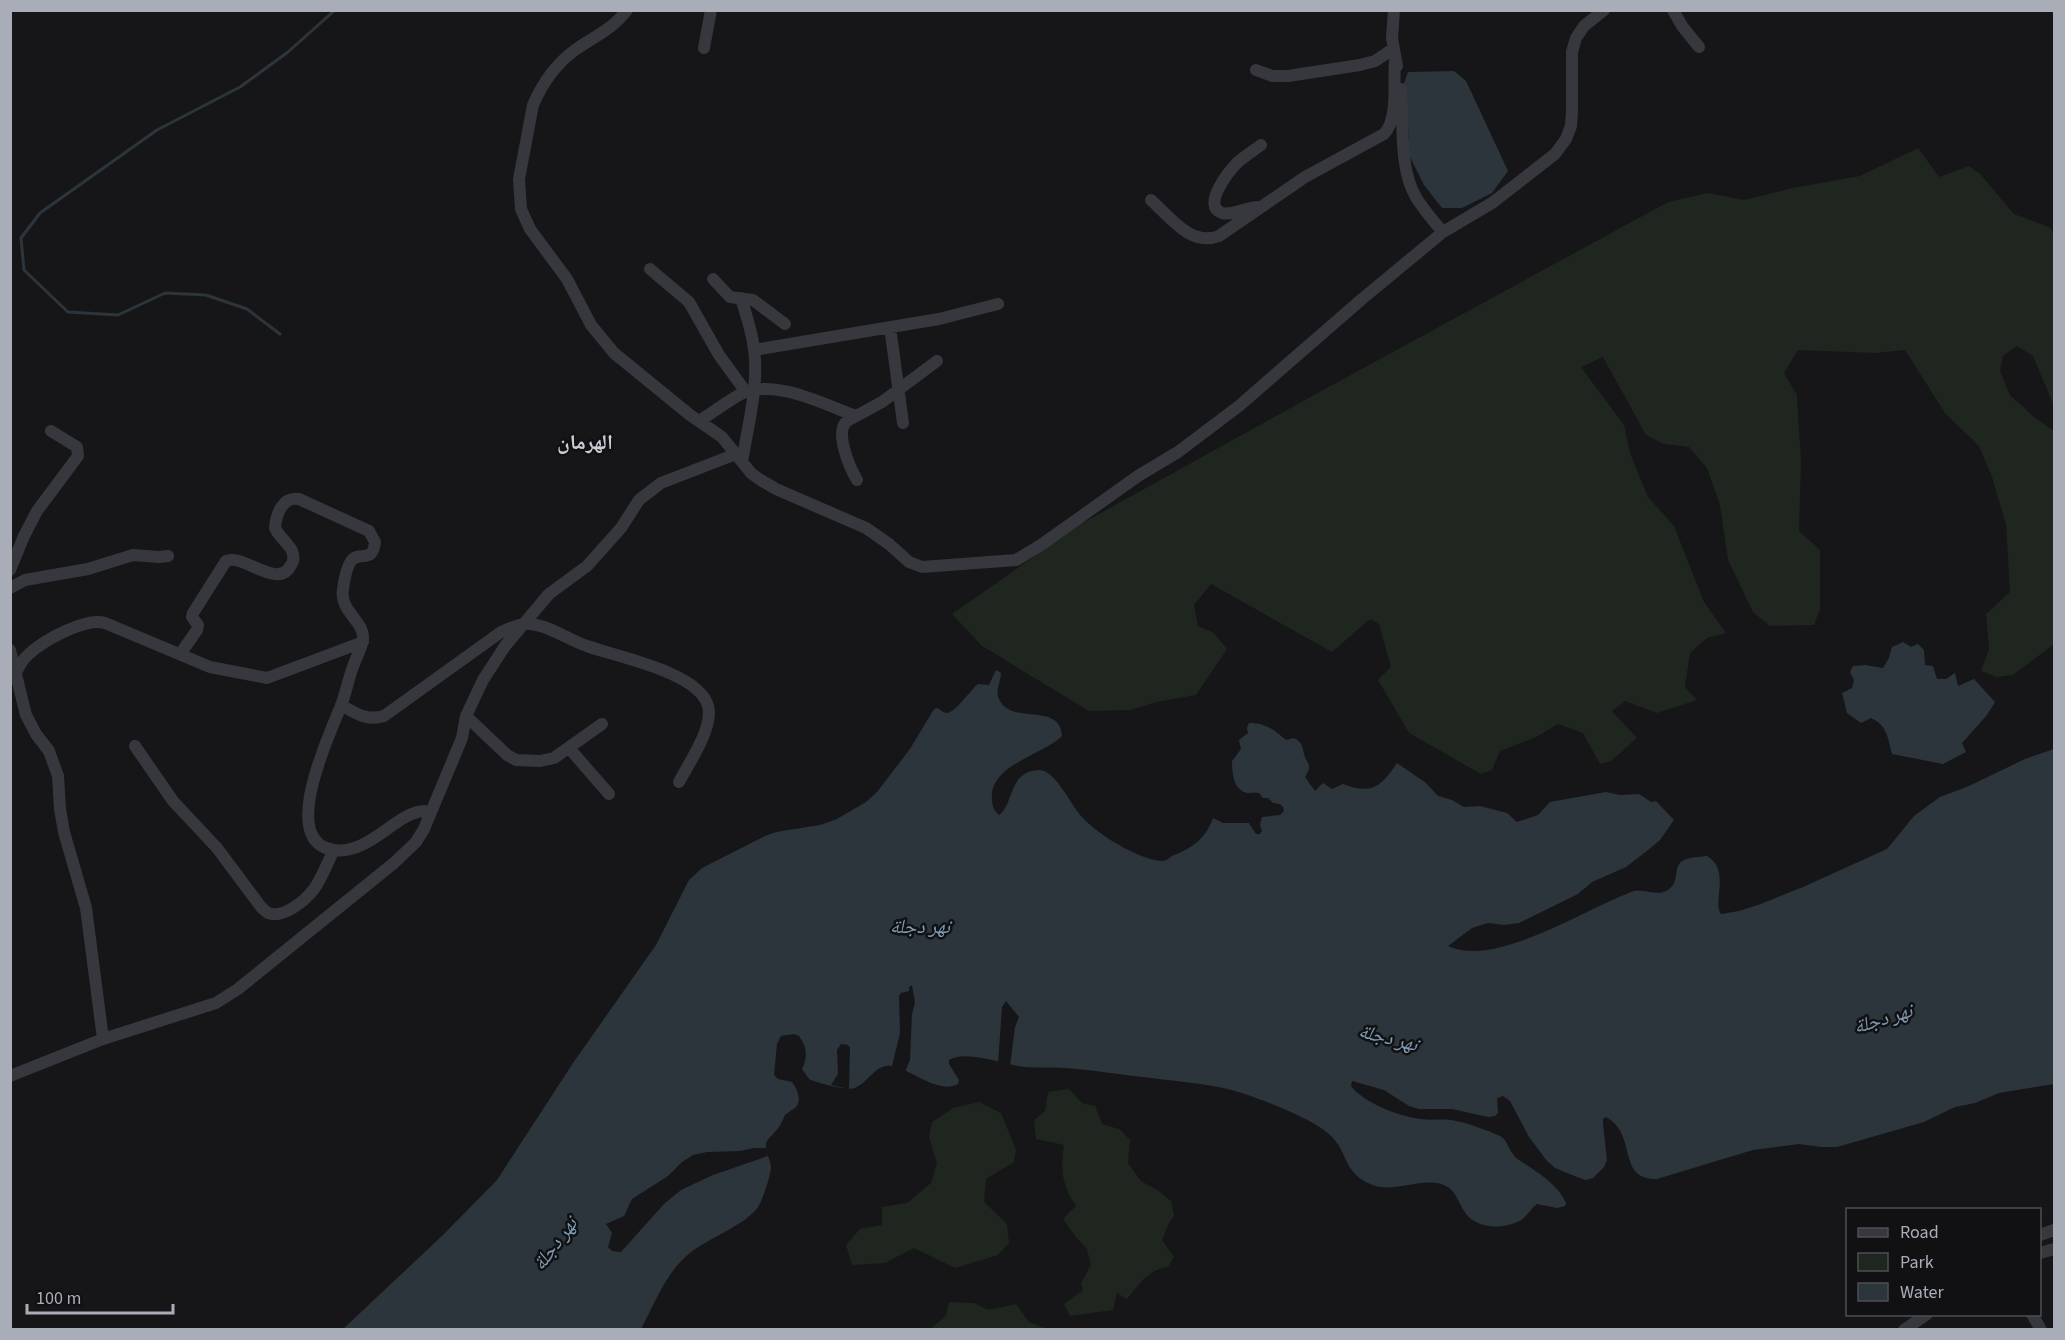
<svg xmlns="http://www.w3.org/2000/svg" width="2065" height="1340" font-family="'Source Sans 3','Noto Naskh Arabic',sans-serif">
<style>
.green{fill:#1e261f}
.water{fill:#2c353c}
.pier{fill:#161618}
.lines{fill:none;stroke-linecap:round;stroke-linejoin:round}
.stream{stroke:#2c353c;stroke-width:3}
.minor{stroke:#37383d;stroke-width:12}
.labels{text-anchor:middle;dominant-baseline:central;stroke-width:5;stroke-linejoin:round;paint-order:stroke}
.water-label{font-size:20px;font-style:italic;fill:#7f9bb3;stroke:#111113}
.quarter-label{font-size:21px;font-weight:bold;fill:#c9ccd4;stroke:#111113}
</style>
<rect width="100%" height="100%" fill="#161618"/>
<path class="green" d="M1918 148 1939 177 1969 166 1980 174 2014 214 2051 228 2054 236V406L2033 356 2017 346 2003 356 2000 371 2010 395 2034 417 2054 431V644L2013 675 1997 677 1981 671 1989 649 1986 614 2010 592 2006 524 1992 477 1979 446 1945 413 1905 350 1876 353 1798 350 1784 373 1797 395 1801 462 1799 531 1820 550V609L1814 625 1770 626 1753 612 1728 560 1720 505 1707 468 1689 447 1664 444 1646 435 1603 357 1581 367 1624 425 1630 453 1648 497 1674 526 1704 602 1726 633 1707 638 1690 653 1685 687 1697 700 1657 713 1625 701 1612 711 1637 738 1611 761 1600 764 1583 733 1558 724 1536 737 1500 751 1492 770 1481 774 1409 733 1378 680 1391 667 1379 624 1370 619 1332 652 1211 584 1194 605 1198 626 1214 633 1227 649 1196 695 1157 702 1131 710 1089 711 982 646 952 614 1081 524 1314 395 1668 202 1708 193 1744 200 1793 188 1860 176Z
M1069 1089 1082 1103 1095 1106 1102 1124 1119 1129 1130 1140 1128 1163 1141 1181 1159 1191 1171 1201 1174 1216 1169 1223 1162 1240 1174 1257 1168 1267C1148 1269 1139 1285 1127 1299L1117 1293 1113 1310 1070 1316 1064 1304 1083 1290 1081 1283 1091 1265 1087 1249 1075 1236 1063 1219 1076 1206C1062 1185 1060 1170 1064 1145L1036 1139 1034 1120 1045 1111 1048 1092Z
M979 1102 1001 1113 1016 1150 1014 1162 986 1179 984 1202 1007 1224 1009 1243 998 1255 955 1268 914 1248 885 1263 852 1265 846 1245 860 1229 882 1225V1207L907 1203 931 1183 937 1163 929 1137 932 1122 953 1108Z
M949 1302 974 1303 988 1310 1016 1304 1029 1322 1048 1329H930L946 1316Z"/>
<path class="water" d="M1454 71 1466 81 1508 171 1492 193 1462 208H1442L1424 185 1409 155V136L1403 86 1408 72Z
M1903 642 1911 647 1918 644 1924 650 1925 665 1933 666 1937 679H1946L1955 673 1958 686 1974 679 1995 702 1987 715 1962 743 1966 752 1943 764 1892 754C1888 738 1887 725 1871 718L1861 723 1847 713 1842 693 1852 688 1854 680 1850 672 1853 666 1865 665 1883 668 1889 658 1892 647Z
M996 670 1001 673C1001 680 996 689 998 696 1007 728 1060 700 1062 736 1043 755 989 765 992 799 992 806 994 811 999 815 1014 805 1008 771 1039 770 1056 770 1071 806 1082 817 1097 834 1139 860 1162 861 1167 861 1170 857 1174 855 1193 848 1206 838 1213 818L1223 823H1249L1256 834H1260L1262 831 1260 825 1262 817 1280 815 1284 811 1283 807 1280 804 1273 803 1268 798H1263L1259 793C1254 792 1248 794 1244 792 1233 787 1232 771 1232 761L1241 749 1239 740 1248 733 1247 728 1249 723C1265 723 1274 729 1286 740L1294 738C1302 742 1302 745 1304 754 1307 765 1313 764 1305 777L1315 791 1323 783 1332 789 1343 784C1372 795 1381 787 1397 763L1426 783 1438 796 1452 800 1464 807 1480 806 1507 813 1517 822 1538 815 1550 802 1606 792 1620 795 1639 794 1651 802 1656 801 1674 820 1660 840 1648 850 1626 867 1592 882 1578 894 1519 923 1504 925 1488 923 1472 928 1448 946C1495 969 1588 907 1634 891 1645 889 1656 896 1666 891 1682 883 1671 866 1684 860 1690 857 1700 857 1707 856 1731 870 1712 902 1721 914L1739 911 1758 905 1803 887 1887 849 1914 816 1940 797 1969 786 2025 759 2054 749V1084L1999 1093 1975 1103 1955 1107 1924 1122 1837 1147H1821L1799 1144 1753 1150 1657 1179C1616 1180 1638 1134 1606 1117L1603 1119V1124L1607 1160 1604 1167 1593 1178 1586 1180 1577 1177 1555 1168 1547 1161 1529 1137 1510 1101 1503 1096 1497 1098 1498 1113 1495 1116 1488 1117 1452 1109H1419L1409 1106 1384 1090 1352 1081 1351 1086C1364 1103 1398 1116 1420 1119 1432 1121 1444 1118 1456 1121 1471 1124 1486 1130 1500 1136 1509 1141 1508 1152 1519 1160 1535 1171 1558 1184 1566 1203L1565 1206 1557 1208 1537 1204C1530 1209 1526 1219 1517 1222 1500 1230 1474 1228 1464 1211 1459 1203 1455 1190 1446 1186 1424 1175 1394 1195 1370 1184 1343 1172 1348 1152 1331 1136 1314 1119 1268 1102 1245 1094 1215 1084 1182 1082 1151 1078 1123 1075 1094 1070 1065 1068 1052 1067 1038 1068 1024 1067 1007 1065 964 1049 949 1060V1064L959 1080 958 1084C938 1095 910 1068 891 1066 875 1064 868 1083 855 1088 846 1091 818 1083 809 1079L802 1069C808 1057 807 1047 799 1036L794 1034 781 1036 777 1044 774 1075 778 1079 792 1082C797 1088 802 1100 796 1107 793 1110 788 1112 785 1115 783 1119 781 1124 779 1127 776 1132 770 1136 767 1141 763 1150 771 1159 771 1168 770 1177 763 1199 758 1207 747 1224 707 1239 690 1253 666 1272 655 1303 641 1329L342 1330 443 1235 497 1180 573 1063 656 945 689 880 702 868 765 836 776 832 820 825 837 819 866 802 877 792 910 749 934 709 937 708C940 709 942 712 946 713 955 714 971 689 978 684L989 685Z"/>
<path class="pier" d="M912 985 915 1003 912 1014 910 1060 905 1072 892 1066 900 1033 899 996 901 993 909 991V987Z
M1006 1001 1019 1017 1015 1027 1010 1066 998 1063 1002 1007Z
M841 1044 848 1045 850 1048 849 1089 831 1085 838 1074 837 1050Z
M754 1148H766L768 1156 713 1175 681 1190 664 1204 621 1252 612 1251 608 1247 612 1233 606 1224 624 1216 632 1199 668 1176 682 1162 693 1155 707 1152 740 1151Z"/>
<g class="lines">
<path class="stream" d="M280 334 247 309 206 295 165 293 118 315 68 312 24 270 21 238 40 213 157 130 240 87 288 52 335 10"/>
<path class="minor" d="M627 10C613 29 593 37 575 50 556 64 542 84 533 105L519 179 521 209 530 229 567 279 591 325 614 353 690 415 722 437 751 473 759 479 776 489 866 528 889 544 909 562 922 567 1016 560 1041 545 1138 476 1178 452 1239 406 1362 299 1443 232 1492 203 1555 154 1566 139 1571 126 1572 112V52L1576 38 1584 26 1604 10
M1394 10 1392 38 1397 66
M1673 10 1682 26 1699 47
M704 48 711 10
M1256 70 1272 76H1288L1360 65 1375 61 1393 49
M1401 89C1404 124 1398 168 1417 199 1425 211 1434 222 1443 232
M1151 200C1170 217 1191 247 1219 236L1305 177 1384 134C1399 118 1393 82 1395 60
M1258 207C1247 207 1232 216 1222 213 1201 206 1229 171 1238 162 1245 156 1253 151 1261 145
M650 269 689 302 719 355 746 392
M713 279 730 297 753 300 785 324
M741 298C746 315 752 331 754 349 759 385 748 425 742 462
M890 327 903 423
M754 350 939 319 998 304
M699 421C712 413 725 403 739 395 773 377 823 404 856 416
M857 480C850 468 834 432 847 421L882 402 937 361
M10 570 24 536 37 511 78 456 77 447 51 431
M10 588 25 580 88 569 133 555 159 557 168 556
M10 650 26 715 36 734 49 751 58 776 60 809 64 832 86 908 103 1039
M181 653 197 630 198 625 192 617 193 613 226 561C244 553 278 591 291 565 294 561 294 556 292 551 288 543 279 537 275 528 276 514 283 496 299 499L369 531 375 542C373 563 361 552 353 559 347 564 344 582 343 589 339 611 365 622 363 639 362 647 357 656 354 664 348 679 346 694 340 708 329 736 278 843 334 850 370 855 397 811 425 811L429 817
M16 673C19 666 23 659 29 654 44 640 86 617 105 623L210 667 267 678 363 642
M341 705C356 714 367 721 384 716L501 632C510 628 518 624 527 624 548 624 568 640 587 646 617 657 699 672 708 706 714 727 689 763 679 782
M466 716 507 755 516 760 540 761 554 758 602 724
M135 746 173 801 217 848 261 907C263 909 265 911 268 913 283 919 305 901 314 889 322 878 327 863 334 850
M569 748 609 794
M10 1076 103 1039 216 1003 238 989 394 863 416 842 424 829 462 738 466 716 483 680 505 646 549 594 587 566 621 528 639 500 661 483 736 454
M2040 1235 2054 1230
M2040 1253 2054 1249
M2032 1314 2041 1330
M1904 1330 1927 1314"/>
</g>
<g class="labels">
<g class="water-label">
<text x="920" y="927">نهر دجلة</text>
<text transform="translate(1883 1019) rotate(-17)">نهر دجلة</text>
<text transform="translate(1388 1038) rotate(14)">نهر دجلة</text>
<text transform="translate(555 1244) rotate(-53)">نهر دجلة</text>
</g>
<g class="quarter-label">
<text x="585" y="442">الهرمان</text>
</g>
</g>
<rect width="2065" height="1340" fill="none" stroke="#a8adb8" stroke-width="24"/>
<rect x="1846" y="1208" width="195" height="108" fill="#111113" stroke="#4d4f55" stroke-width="1.5"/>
<rect x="1858" y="1228" width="30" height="9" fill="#37383d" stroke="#4d4f55" stroke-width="1.5"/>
<text x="1900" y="1238" font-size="18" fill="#a8adb8">Road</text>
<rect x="1858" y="1253" width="30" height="18" fill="#1e261f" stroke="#4d4f55" stroke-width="1.5"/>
<text x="1900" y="1268" font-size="18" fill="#a8adb8">Park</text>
<rect x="1858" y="1283" width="30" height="18" fill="#2c353c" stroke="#4d4f55" stroke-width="1.5"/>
<text x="1900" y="1298" font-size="18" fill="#a8adb8">Water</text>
<path d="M27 1304v9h146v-9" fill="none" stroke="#a8adb8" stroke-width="3"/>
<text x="36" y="1304" font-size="18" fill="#a8adb8" stroke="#111113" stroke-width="4.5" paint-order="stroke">100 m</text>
</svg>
